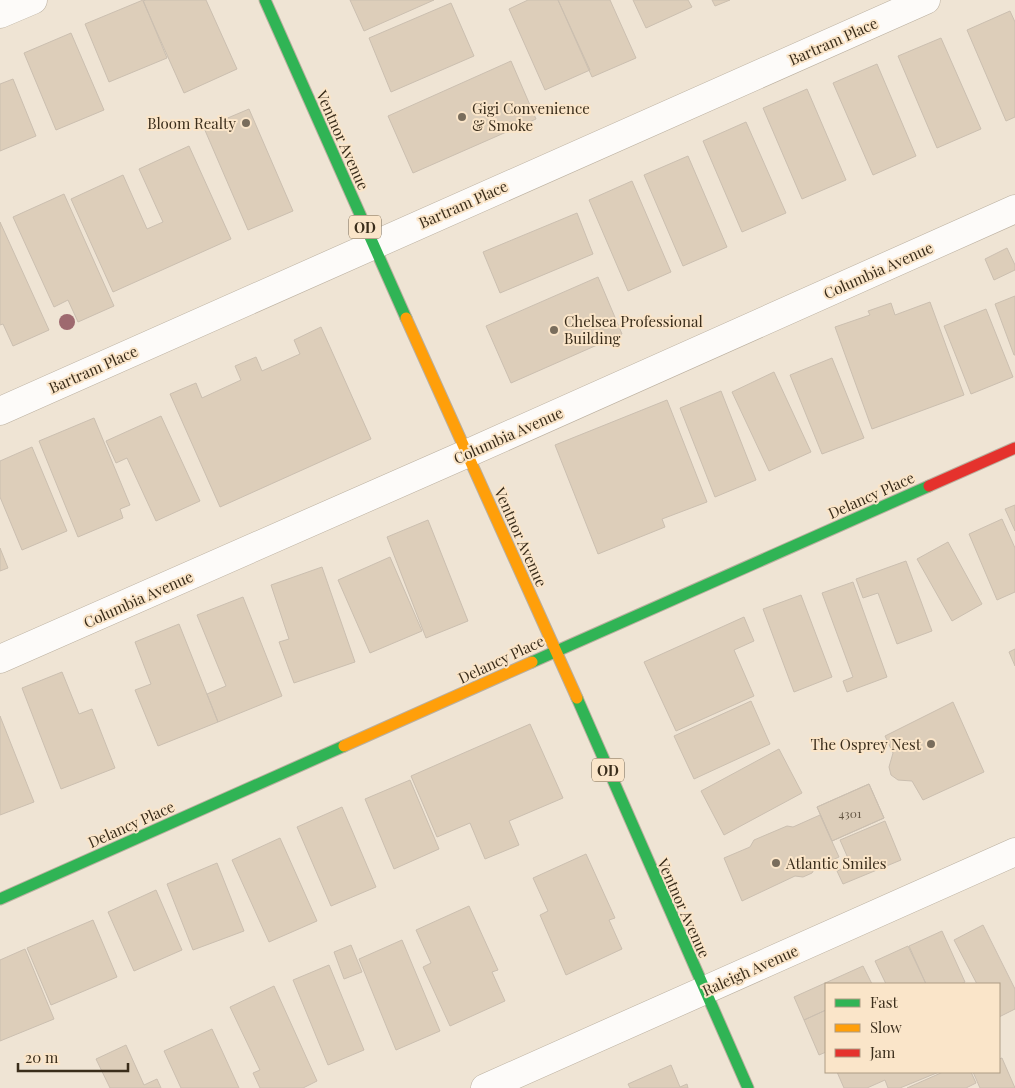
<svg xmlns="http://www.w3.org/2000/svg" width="1015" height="1088" font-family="'Playfair Display',serif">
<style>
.building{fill:#ddceba;stroke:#cbbfb0}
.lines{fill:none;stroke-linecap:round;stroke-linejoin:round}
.street-casing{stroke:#baaf9f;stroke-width:29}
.fast-casing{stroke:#baaf9f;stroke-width:13}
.slow-casing{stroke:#baaf9f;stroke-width:13}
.jam-casing{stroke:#baaf9f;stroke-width:13}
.street{stroke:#fdfbf9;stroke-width:28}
.fast{stroke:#30b455;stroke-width:11}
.slow{stroke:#ff9f0a;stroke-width:11}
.jam{stroke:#e5322d;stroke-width:11}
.tree{fill:#9e696f}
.poi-dot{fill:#796d5c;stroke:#fae5c9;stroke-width:2}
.labels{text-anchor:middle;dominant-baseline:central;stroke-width:4;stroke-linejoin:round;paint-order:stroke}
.number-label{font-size:12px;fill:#645644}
.shield{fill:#fae5c9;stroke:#74644f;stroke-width:1}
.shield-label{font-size:14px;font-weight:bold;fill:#3a2d1b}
.street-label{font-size:15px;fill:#3a2d1b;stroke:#fae5c9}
.poi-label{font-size:15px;fill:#3a2d1b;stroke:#fae5c9;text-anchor:start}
</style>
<rect width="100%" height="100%" fill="#efe4d4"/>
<path class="building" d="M143 0 167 58 109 82 85 24Z
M146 0H206L237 69 184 93 143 1Z
M350 0H434L364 31Z
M528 0H558L590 70 545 90 509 9Z
M558 0H610L636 58 592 77Z
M633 0H688L692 7 646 28Z
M712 0H730L715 6Z
M451 3 474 56 391 92 369 38Z
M1010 11 1015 22V117L1006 121 967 30Z
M71 33 104 110 56 130 24 53Z
M941 38 981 129 937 148 898 56Z
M511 61 536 119 413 173 388 116Z
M877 64 916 156 873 175 833 83Z
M13 79 36 136 0 151V84Z
M807 89 846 180 802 199 763 108Z
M249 109 293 211 248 230 204 128Z
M746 122 786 213 742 232 703 141Z
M189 146 231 239 113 292 71 199 123 175 147 229 163 222 139 169Z
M688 156 727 247 683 266 644 175Z
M632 181 671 272 628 291 589 200Z
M64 194 114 306 78 322 68 300 54 307 13 217Z
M577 213 593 254 500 293 483 252Z
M0 222 49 330 13 346 3 324 0 325Z
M1007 248 1015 265V270L994 280 985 259Z
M598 277 622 334 511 383 486 326Z
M1015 296V355H1014L995 304Z
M930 302 964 395 872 429 835 327 870 315 868 311 891 303 895 315Z
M986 309 1013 377 971 394 944 326Z
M321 327 371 439 220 507 170 394 196 383 202 398 241 380 235 366 256 357 262 371 300 354 294 340Z
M832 358 864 438 822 454 790 375Z
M774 372 811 452 769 471 732 392Z
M721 391 756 480 715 497 680 408Z
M667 400 707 502 662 519 665 527 598 554 555 445Z
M161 416 200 501 156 521 127 458 116 463 106 441Z
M94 418 130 505 120 509 123 518 78 537 39 441Z
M32 447 67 531 22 550 0 497V461Z
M1015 505V531L1005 509Z
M1002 519 1015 548V592L997 600 969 534Z
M428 520 468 621 426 638 387 537Z
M948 542 982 604 952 621 917 559Z
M0 548 8 568 0 571Z
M390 557 422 631 370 653 338 580Z
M906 561 932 631 897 644 878 593 863 598 856 579Z
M322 567 355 662 294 683 279 642 289 639 271 585Z
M853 582 887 677 847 692 843 681 853 677 822 593Z
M801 595 832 677 794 692 763 609Z
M243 597 282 696 218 722 207 694 226 686 197 615Z
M744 617 754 641 734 650 754 696 676 731 644 662Z
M179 624 218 722 158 746 135 690 151 684 135 642Z
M1015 649V666L1009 652Z
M62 672 79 714 92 709 115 768 61 789 22 688Z
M751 701 770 744 694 779 674 736Z
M953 702 984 772 923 800 912 781 898 780 891 775 889 767 893 753 885 736Z
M0 716 34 802 0 815Z
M530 724 563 798 509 821 519 845 485 859 470 823 437 837 411 776Z
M779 749 802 793 724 835 701 791Z
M410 780 439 849 394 869 365 799Z
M869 784 884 818 832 841 817 807Z
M869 784 884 818 832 841 817 807Z
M342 807 376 887 331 906 297 827Z
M820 815 839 857 815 868 812 873 803 877 795 876 742 901 724 858 750 847 754 840 787 826 793 827Z
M885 821 901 860 843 884 837 871 851 865 840 840Z
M280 838 317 921 269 942 232 860Z
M586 854 615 918 609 920 622 949 566 975 540 915 548 911 533 878Z
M217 863 244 931 193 950 167 884Z
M156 890 182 950 134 971 108 912Z
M469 906 498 970 492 972 505 1001 450 1026 423 967 431 963 416 930Z
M93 920 117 977 51 1005 27 948Z
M983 925 1015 989V1009L999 1017V984H977L954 940Z
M942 931 965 982 961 984H926L909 946Z
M402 940 440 1031 396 1050 359 959Z
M351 945 362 972 344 979 334 952Z
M908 946 926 984H886L875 961Z
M25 949 54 1019 0 1041V960Z
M329 965 364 1050 328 1065 293 980Z
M863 966 872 984H826V1010L804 1020 794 997Z
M274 986 317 1081 303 1088H260L253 1073 260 1070 230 1007Z
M826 1010V1052L819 1055 804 1020Z
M212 1029 239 1088H181L164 1051Z
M126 1045 144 1085 157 1079 161 1088H110L96 1059Z
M1002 1058 1015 1088H980L973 1072H999V1059Z
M671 1065 680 1087 687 1084 688 1088H630L628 1084Z
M837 1072H939L900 1088H888L885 1080 867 1088H844Z
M943 1072H971L976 1083 966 1088H907Z"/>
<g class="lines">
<defs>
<path id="street" d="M0 14 33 0
M0 411 926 0
M0 659 466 454 1015 209
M485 1088 1015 852"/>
<path id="fast" d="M265 0 406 318
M532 662 929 486
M577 698 748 1088
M0 899 344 746"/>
<path id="slow" d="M406 318 577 698
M344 746 532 662"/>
<path id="jam" d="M929 486 1015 448"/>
</defs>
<use href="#street" class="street-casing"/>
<use href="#fast" class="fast-casing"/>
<use href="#slow" class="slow-casing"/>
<use href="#jam" class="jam-casing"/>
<use href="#street" class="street"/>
<use href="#fast" class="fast"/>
<use href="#slow" class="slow"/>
<use href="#jam" class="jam"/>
</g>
<circle class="tree" cx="67" cy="322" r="8"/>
<g class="poi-dot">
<circle cx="462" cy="117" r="5"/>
<circle cx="246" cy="123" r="5"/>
<circle cx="554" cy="330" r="5"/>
<circle cx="931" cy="744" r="5"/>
<circle cx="776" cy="863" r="5"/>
</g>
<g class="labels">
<g class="number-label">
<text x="850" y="813">4301</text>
</g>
<g class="shield">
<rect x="349" y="215.5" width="32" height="23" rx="4"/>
<rect x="592" y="758.5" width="32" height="23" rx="4"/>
</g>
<g class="shield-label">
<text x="365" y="227">OD</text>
<text x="608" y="770">OD</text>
</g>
<g class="street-label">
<text transform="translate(833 41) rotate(-24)">Bartram Place</text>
<text transform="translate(343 140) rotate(66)">Ventnor Avenue</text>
<text transform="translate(463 204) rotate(-24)">Bartram Place</text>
<text transform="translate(878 270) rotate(-24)">Columbia Avenue</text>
<text transform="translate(93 369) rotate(-24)">Bartram Place</text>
<text transform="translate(508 435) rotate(-24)">Columbia Avenue</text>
<text transform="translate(871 495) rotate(-24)">Delancy Place</text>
<text transform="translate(521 537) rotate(66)">Ventnor Avenue</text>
<text transform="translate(138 599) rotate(-24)">Columbia Avenue</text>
<text transform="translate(501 659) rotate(-25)">Delancy Place</text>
<text transform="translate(131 824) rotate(-24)">Delancy Place</text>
<text transform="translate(684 908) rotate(66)">Ventnor Avenue</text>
<text transform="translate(750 970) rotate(-24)">Raleigh Avenue</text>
</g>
<g class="poi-label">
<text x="472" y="108">Gigi Convenience<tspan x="472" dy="17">&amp; Smoke</tspan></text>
<text x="236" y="123" text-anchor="end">Bloom Realty</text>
<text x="564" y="321">Chelsea Professional<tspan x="564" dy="17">Building</tspan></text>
<text x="921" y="744" text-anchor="end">The Osprey Nest</text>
<text x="786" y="863">Atlantic Smiles</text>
</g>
</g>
<rect x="825" y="983" width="175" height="90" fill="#fae5c9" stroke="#ad9b83"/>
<rect x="835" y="999" width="25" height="8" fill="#30b455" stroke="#ad9b83"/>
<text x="870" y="1008" font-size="15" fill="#3a2d1b">Fast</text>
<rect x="835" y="1024" width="25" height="8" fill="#ff9f0a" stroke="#ad9b83"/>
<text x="870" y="1033" font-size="15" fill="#3a2d1b">Slow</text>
<rect x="835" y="1049" width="25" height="8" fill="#e5322d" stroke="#ad9b83"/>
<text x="870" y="1058" font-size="15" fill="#3a2d1b">Jam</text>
<path d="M18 1063v8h110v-8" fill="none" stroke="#3a2d1b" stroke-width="2.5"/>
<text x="25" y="1063" font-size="15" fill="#3a2d1b" stroke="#fae5c9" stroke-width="4" paint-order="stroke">20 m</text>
</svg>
